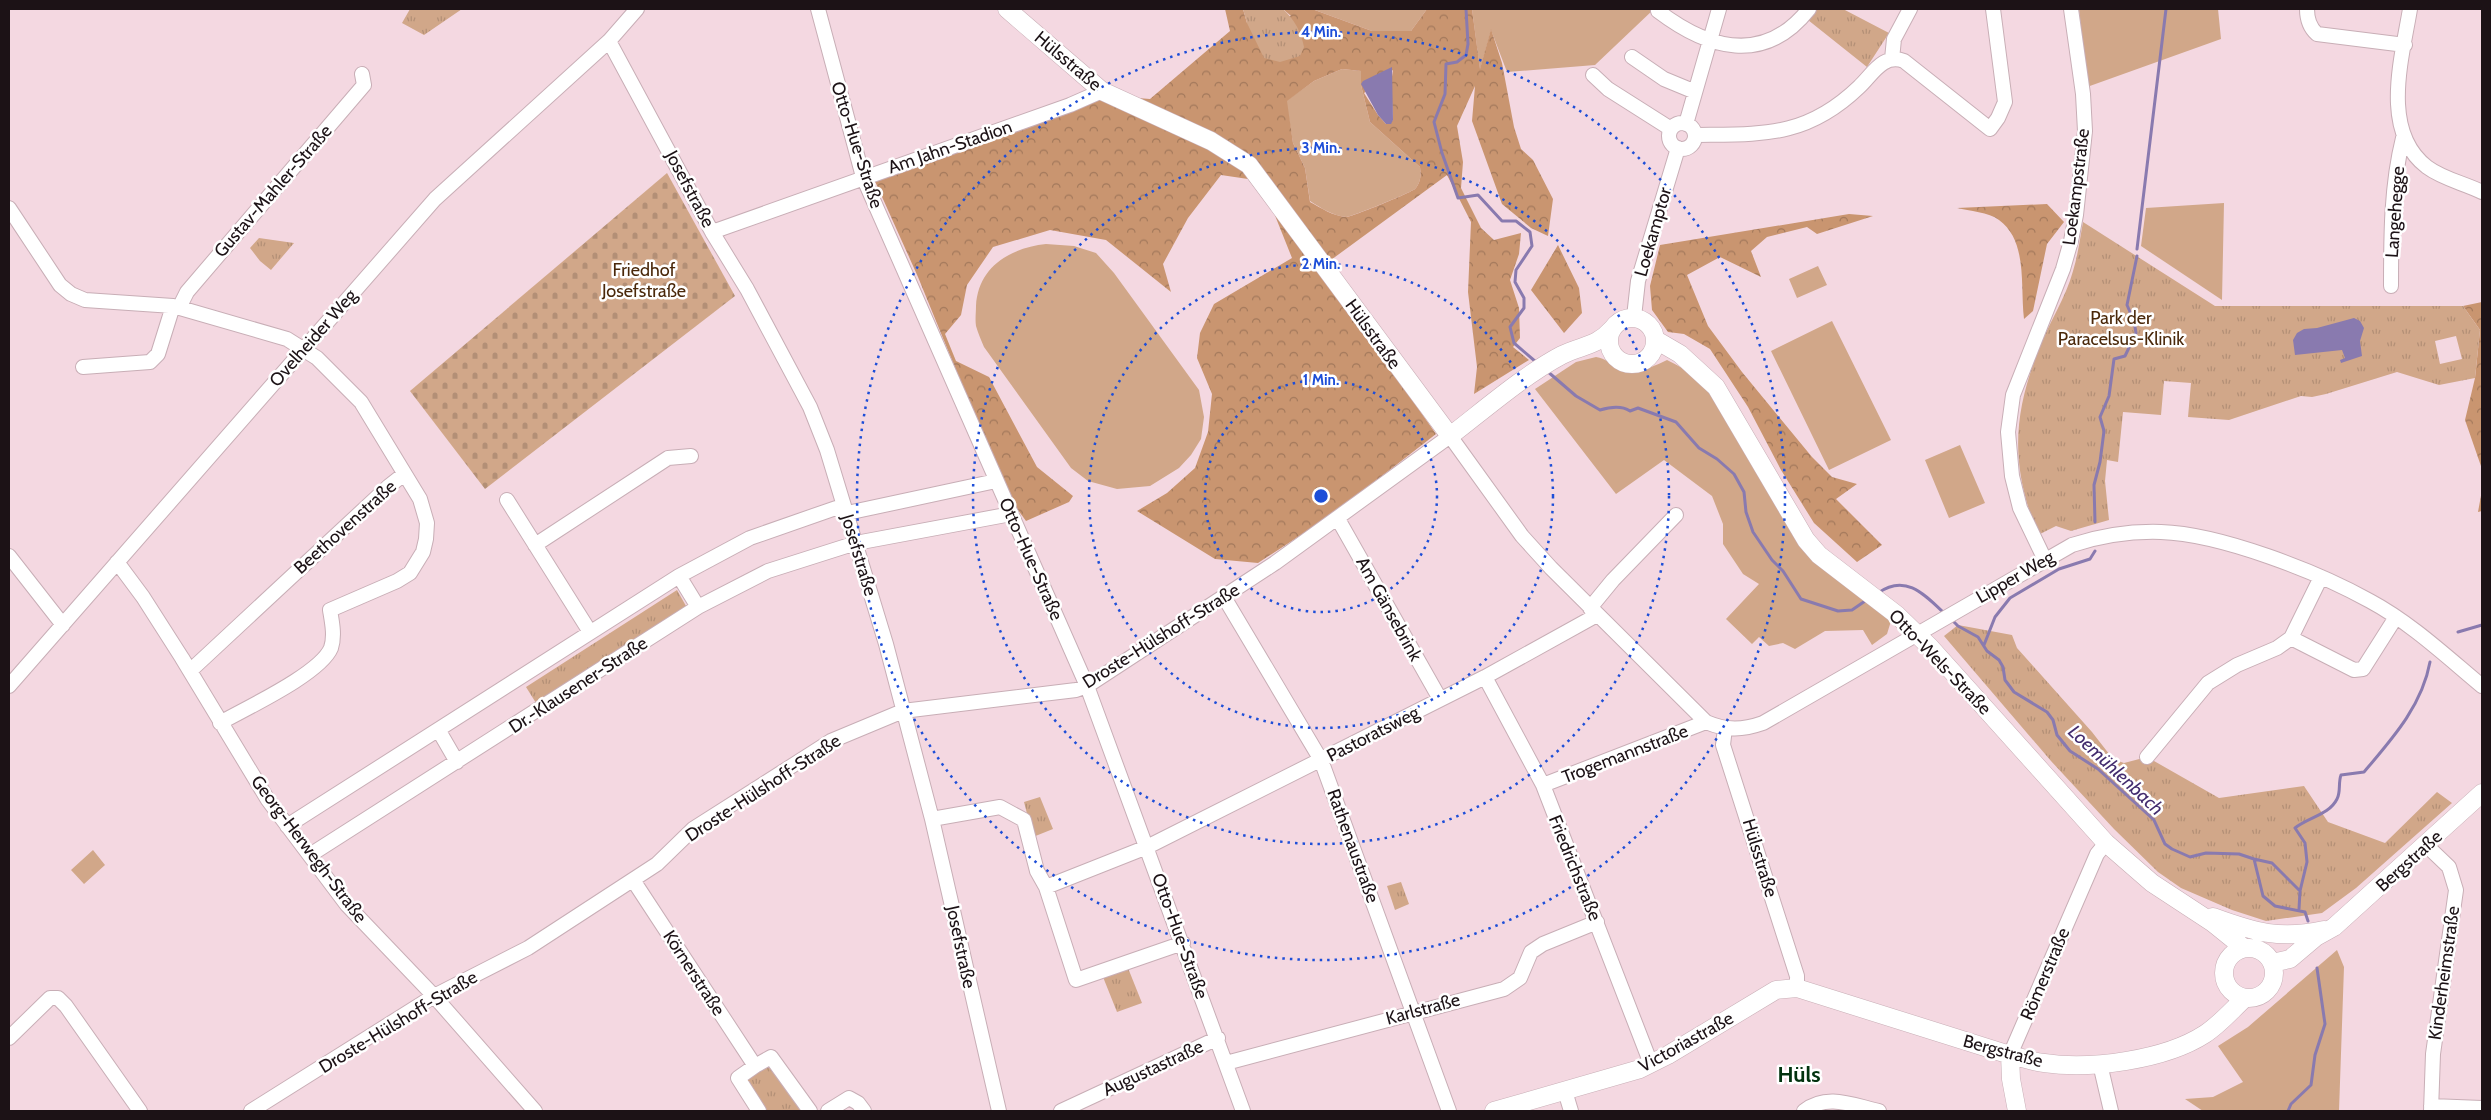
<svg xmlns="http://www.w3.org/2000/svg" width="2491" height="1120" font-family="Cabin,sans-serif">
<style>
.green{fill:#d1a789}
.forest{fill:url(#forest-crowns);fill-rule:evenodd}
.cemetery{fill:url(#cemetery-stones)}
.park{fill:url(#park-tufts);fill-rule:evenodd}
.water{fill:#897aaf}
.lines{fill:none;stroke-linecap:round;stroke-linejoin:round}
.stream{stroke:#897aaf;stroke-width:3}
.minor-casing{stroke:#c8aeb6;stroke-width:16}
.major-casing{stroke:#c8aeb6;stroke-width:19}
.minor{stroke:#fff;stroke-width:14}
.major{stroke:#fff;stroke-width:18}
.ring{fill:none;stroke:#1d4ed8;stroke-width:2.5;stroke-dasharray:2.5 5}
.labels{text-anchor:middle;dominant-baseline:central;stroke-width:5;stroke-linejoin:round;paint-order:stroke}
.street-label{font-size:18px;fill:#1c1216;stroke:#fff}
.park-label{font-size:18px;fill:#4a280a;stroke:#fff}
.water-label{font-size:19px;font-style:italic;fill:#432c6e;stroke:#fff}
.district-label{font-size:22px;font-weight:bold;fill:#02330f;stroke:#fff}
.centre{fill:#1d4ed8;stroke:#fff;stroke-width:2.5}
.ring-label{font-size:15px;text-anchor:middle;font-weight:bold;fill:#1d4ed8;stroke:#fff;stroke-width:5;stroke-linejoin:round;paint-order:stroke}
</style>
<defs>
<pattern id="forest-crowns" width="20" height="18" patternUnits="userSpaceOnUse" patternTransform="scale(1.25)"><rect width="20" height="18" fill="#c99570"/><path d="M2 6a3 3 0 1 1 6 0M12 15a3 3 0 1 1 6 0" fill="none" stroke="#a2785b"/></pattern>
<pattern id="cemetery-stones" width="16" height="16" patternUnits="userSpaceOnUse" patternTransform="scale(1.25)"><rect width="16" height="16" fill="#d1a789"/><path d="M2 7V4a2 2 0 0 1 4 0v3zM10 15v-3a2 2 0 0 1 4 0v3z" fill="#b38f76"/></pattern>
<pattern id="park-tufts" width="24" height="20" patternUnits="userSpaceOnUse" patternTransform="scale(1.25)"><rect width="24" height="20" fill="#d1a789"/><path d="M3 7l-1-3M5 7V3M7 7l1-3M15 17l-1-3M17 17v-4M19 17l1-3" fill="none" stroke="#b38f76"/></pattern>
</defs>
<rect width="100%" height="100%" fill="#f4d8e1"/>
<path class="green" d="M1312 9H1427L1411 31H1372Z
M1472 9H1654L1595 65 1507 72 1491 30 1480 70Z
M2079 9H2218L2221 39 2087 87Z
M1342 69 1361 71V85L1370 122 1420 167C1421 175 1421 182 1415 189 1410 193 1351 217 1346 217 1333 216 1321 208 1310 201L1305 168 1293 143 1286 101 1314 81Z
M2224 203 2222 300 2141 246 2146 208Z
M1046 244 1074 246 1096 253 1114 273 1199 390 1204 417 1201 439 1191 455 1179 468 1150 486 1117 489 1088 481 1071 468 984 347C981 340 978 333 976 326 975 320 976 312 976 306 978 267 1010 248 1046 244Z
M1818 266 1827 285 1797 298 1789 279Z
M1832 321 1891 440 1829 470 1771 351Z
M1596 357C1606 359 1610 363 1617 368 1633 377 1652 367 1667 360 1689 370 1702 383 1718 401L1838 580 1891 621 1887 634 1872 645 1863 630 1825 631 1795 649 1783 643 1769 646 1759 637 1752 644 1726 619 1759 584 1743 574 1723 544V524L1712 496 1664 460 1616 494 1535 389 1576 362Z
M1960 445 1985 503 1949 518 1925 460Z
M93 850 105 865 84 884 71 870Z
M2337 950 2344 967 2339 1111H2203L2185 1099 2213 1097 2243 1082 2218 1046 2248 1027Z"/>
<path class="forest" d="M1225 9H1243L1247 23 1291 16 1283 9H1312L1372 31H1411L1427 9H1472L1480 69 1491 29 1502 63 1514 127 1521 149 1533 160 1553 199 1548 236 1531 228 1502 204 1472 121 1475 86 1457 126 1463 162 1461 188 1481 228 1494 240 1521 233 1519 254 1510 280 1519 308 1520 338 1513 347 1529 360 1474 394 1477 367 1468 292 1471 222 1447 175 1320 268 1436 434 1333 514 1258 563 1215 559 1137 511 1167 493 1195 468 1208 432 1212 394 1197 358 1200 333 1214 304 1292 258 1274 213 1248 179 1221 175 1188 218 1163 264 1171 292 1106 240 1050 230 993 247 967 285 961 315 945 334 956 361 989 377 1037 467 1073 496 1069 502 1026 521 1007 495 918 277 874 179 983 144 1100 95 1150 99 1230 31ZM1342 69 1361 71V85L1370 122 1420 167C1421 175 1421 182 1415 189 1410 193 1352 217 1346 217 1333 216 1321 208 1310 202L1305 168 1293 143 1287 101 1314 81ZM1393 70 1391 83 1393 120 1386 124 1378 115 1364 93Z
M2047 204 2064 222 2047 244 2033 311 2024 319C2020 286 2028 241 1999 220 1989 212 1969 211 1957 208Z
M1849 214 1873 216 1817 234 1807 227 1767 237 1751 251 1761 277 1720 257 1687 275 1708 326 1742 372 1812 457 1832 477 1857 484 1836 499 1882 545 1857 562 1814 523 1781 470 1748 407 1710 349 1684 334 1668 332 1652 310 1650 286 1660 245Z
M1558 245 1579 288 1582 313 1564 333 1531 290Z
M2482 302V511L2478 512 2482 490V469L2465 420 2475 378 2480 330 2463 306Z"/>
<path class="cemetery" d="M667 173 735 296 485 489 410 391Z"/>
<path class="park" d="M410 9H462L424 35 402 23Z
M1243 9H1283C1295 20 1301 32 1304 47L1300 56 1280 62 1264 58 1247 23Z
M1815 9H1843L1889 33 1867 67 1808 20Z
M2083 222 2215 306H2463L2480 330 2475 378 2439 385 2397 372 2326 394 2312 397 2301 396 2229 420 2188 417 2191 383 2164 381 2161 415 2123 412 2118 462 2107 460 2105 481 2109 520 2071 531 2056 526 2038 535C2011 467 2012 419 2038 351 2048 324 2066 298 2073 271 2078 255 2080 238 2083 222ZM2456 336 2462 359 2440 364 2435 341Z
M259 238 294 243 271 270 260 261 250 248Z
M677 590 686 606 536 703 526 687Z
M1958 625 2012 635 2017 648 2092 732 2113 759 2124 763 2147 757 2219 798 2304 786 2328 822 2385 843 2437 792 2452 803 2356 888 2322 913 2266 921 2232 910 2181 888 2158 872 2114 829 2051 761 1944 636Z
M1040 797 1053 829 1033 837 1024 802Z
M1401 882 1409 904 1395 910 1387 886Z
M1128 968 1142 1003 1117 1012 1103 977Z
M772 1063 806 1111H765L743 1080Z"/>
<path class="water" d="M1392 67 1393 120 1391 124H1386L1378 115 1361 84 1363 81Z
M2354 318 2360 321 2364 328 2360 341 2362 356 2341 363 2340 360 2345 358 2342 350 2295 355 2293 340 2297 333 2304 329 2317 328Z"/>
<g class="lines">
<path class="stream" d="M1466 9 1468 44 1466 55 1457 62 1446 64 1445 94 1434 122 1442 153 1458 198 1478 195 1502 221H1516L1530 232 1532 246 1516 270 1515 282 1524 298V308L1510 327 1514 343 1536 362
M2137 249 2166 9
M1547 371 1576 396 1600 410C1610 407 1621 405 1630 411L1638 408 1676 422 1699 448 1717 459 1734 474 1744 492 1746 512 1753 532 1772 560 1783 571 1801 599 1838 611 1852 610 1868 599
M2095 522 2094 485 2100 462 2104 431 2100 417 2109 396 2114 359 2125 356 2136 333 2134 321 2127 305 2137 256
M1878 593C1906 573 1925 595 1946 615
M1951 619 1958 626 1978 637 1987 651 1999 660 2003 667 2005 680 2014 692 2047 712 2053 720 2057 735 2070 751 2098 769 2154 820 2165 844 2172 849 2190 857 2206 853 2239 854 2254 859 2263 896 2275 906 2305 912 2308 921
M2458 632 2482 625
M1984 645 1995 617 2010 598 2059 569 2090 559 2095 551
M2254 859 2272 863 2300 891 2299 909
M2300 891 2307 862 2305 843 2295 828C2309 817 2329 815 2337 799 2341 792 2338 783 2341 775L2364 772C2392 739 2422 706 2430 662
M2288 1111 2291 1104 2311 1085 2315 1055 2325 1024 2317 968"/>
<defs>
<path id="minor" d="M818 9 863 177 1087 686 1243 1111
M2307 9C2307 19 2309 27 2317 34L2405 45
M2410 9C2402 58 2380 131 2427 167 2443 179 2464 183 2482 192
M1658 11C1708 49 1764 66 1809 9
M609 41 712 232 747 289 810 407 827 450 886 644 932 819 999 1111
M1632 57 1664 79 1693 91
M1892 59 1894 39 1910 9
M1593 75 1608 89 1671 129
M1669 136a13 13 0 1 1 26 0a13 13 0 1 1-26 0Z
M1686 124 1719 9
M1695 135C1762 134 1806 138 1859 87 1872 75 1883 53 1904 61L1990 129 1998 118 2005 102 1993 9
M9 208 60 285 71 294 85 300 173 306 287 339 317 358 361 402 420 499 427 523 426 539 423 552 410 573 397 581 330 610C332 622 335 636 331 648 320 674 246 708 220 723
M712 232 1070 105 1102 91
M2391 286C2391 236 2391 186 2403 138
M179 308 187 292 364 85 362 74
M1634 317 1638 281 1678 148
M83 367 150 362 158 354 173 306
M507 500 590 632
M1338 519 1440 699
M535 545 668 458 691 456
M9 556 63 625
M2045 560 2020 508 2012 476 2008 432 2013 395 2063 269 2071 241 2076 215 2085 131 2083 94 2071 9
M117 562 143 597 182 658 268 800 347 905 434 996 535 1111
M679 576 698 607
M1224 597 1321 760 1449 1111
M1590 608 1613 580 1676 515
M2291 638 2354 670 2363 669 2396 617
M190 671 389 486 403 475
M1485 677 1543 785 1651 1064
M9 686 435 199 609 41 637 9
M1725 728 1723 745 1797 976V988
M439 731 457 762
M2147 757 2208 683 2237 665 2277 648 2291 638 2321 577
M1543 785 1706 722
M932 819 1000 807 1024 820 1037 871 1046 887
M287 826 679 576 750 538 836 508 847 513 996 481
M2426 845 2449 867 2456 890 2433 1054 2431 1111
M310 855 698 607 768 571 856 543 1011 514
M633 880 755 1066 738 1078 759 1111
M1183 943 1076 980 1046 887 1147 847 1485 677 1597 615
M9 1038 50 998H58L66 1006 140 1111
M2010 1055 2097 854 2106 843
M1226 1063 1504 989 1520 978 1531 952 1543 944 1597 922
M2100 1064 2111 1111
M755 1066 771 1057 810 1111
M1565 1091 1571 1111
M2431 1106 2482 1108
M251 1111 434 996 528 948 657 864 693 829 831 741 903 711 1076 690 1087 686 1275 563 1450 436 1522 536 1551 568 1706 722C1727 731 1743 730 1763 723L2072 545C2100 536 2131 531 2161 532 2221 534 2318 572 2370 601 2411 623 2447 657 2482 686
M828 1111 849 1098 858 1103 864 1111
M1061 1111 1218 1038
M1804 1111C1827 1093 1852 1105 1879 1111"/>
<path id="major" d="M1007 9 1102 91 1211 141 1249 165 1450 436C1484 410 1524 375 1562 355 1582 345 1596 347 1612 329
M1609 341a23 23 0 1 1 46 0a23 23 0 1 1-46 0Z
M1656 340 1680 354 1716 387 1806 540 1819 555 1897 615 1930 647 2106 843 2152 883 2213 923 2244 948
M2213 917C2254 932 2280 940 2324 930
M2224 973a25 25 0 1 1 50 0a25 25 0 1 1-50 0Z
M2272 963 2290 959 2316 937 2334 927 2482 793
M2010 1055 2011 1079 2017 1111
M1494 1111 1640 1069 1668 1055 1776 990 1797 988 2010 1055C2021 1057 2033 1062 2044 1063 2090 1070 2165 1060 2205 1034 2219 1025 2232 1010 2245 998"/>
</defs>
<use href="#minor" class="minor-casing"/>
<use href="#major" class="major-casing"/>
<use href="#minor" class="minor"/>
<use href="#major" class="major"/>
</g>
<g class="ring">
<circle cx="1321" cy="496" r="116"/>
<circle cx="1321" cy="496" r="232"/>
<circle cx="1321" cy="496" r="348"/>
<circle cx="1321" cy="496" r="464"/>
</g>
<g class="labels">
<g class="street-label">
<text transform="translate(1068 61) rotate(40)">Hülsstraße</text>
<text transform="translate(857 145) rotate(72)">Otto-Hue-Straße</text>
<text transform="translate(950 147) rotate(-19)">Am Jahn-Stadion</text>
<text transform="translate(2076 187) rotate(-83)">Loekampstraße</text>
<text transform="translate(690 189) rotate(62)">Josefstraße</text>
<text transform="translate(273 191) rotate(-49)">Gustav-Mahler-Straße</text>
<text transform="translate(2395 212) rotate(-86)">Langehegge</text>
<text transform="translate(1653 232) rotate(-74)">Loekamptor</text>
<text transform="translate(1373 334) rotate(54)">Hülsstraße</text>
<text transform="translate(313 338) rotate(-49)">Ovelheider Weg</text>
<text transform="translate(345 527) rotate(-42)">Beethovenstraße</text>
<text transform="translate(859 555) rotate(73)">Josefstraße</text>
<text transform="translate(1031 559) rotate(66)">Otto-Hue-Straße</text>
<text transform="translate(2015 577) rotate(-30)">Lipper Weg</text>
<text transform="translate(1389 609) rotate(61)">Am Gänsebrink</text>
<text transform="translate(1161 636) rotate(-32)">Droste-Hülshoff-Straße</text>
<text transform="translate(1940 662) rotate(46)">Otto-Wels-Straße</text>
<text transform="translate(578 685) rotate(-33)">Dr.-Klausener-Straße</text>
<text transform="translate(1373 734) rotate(-27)">Pastoratsweg</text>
<text transform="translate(1625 754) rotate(-21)">Trogemannstraße</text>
<text transform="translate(763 788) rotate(-33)">Droste-Hülshoff-Straße</text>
<text transform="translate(1353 846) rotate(70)">Rathenaustraße</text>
<text transform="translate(309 849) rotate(53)">Georg-Herwegh-Straße</text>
<text transform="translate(1760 858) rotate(73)">Hülsstraße</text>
<text transform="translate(2409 861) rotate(-42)">Bergstraße</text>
<text transform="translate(1575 868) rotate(68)">Friedrichstraße</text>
<text transform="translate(1180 936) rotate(70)">Otto-Hue-Straße</text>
<text transform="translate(961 947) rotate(78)">Josefstraße</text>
<text transform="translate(694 973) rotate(57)">Körnerstraße</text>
<text transform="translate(2444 973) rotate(-82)">Kinderheimstraße</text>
<text transform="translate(2045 974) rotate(-67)">Römerstraße</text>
<text transform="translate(1423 1009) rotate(-15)">Karlstraße</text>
<text transform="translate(398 1022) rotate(-31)">Droste-Hülshoff-Straße</text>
<text transform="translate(1686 1042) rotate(-29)">Victoriastraße</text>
<text transform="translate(2003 1051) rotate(15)">Bergstraße</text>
<text transform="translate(1153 1068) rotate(-25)">Augustastraße</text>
</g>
<g class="park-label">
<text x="644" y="270">Friedhof<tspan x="644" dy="21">Josefstraße</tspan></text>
<text x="2121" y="318">Park der<tspan x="2121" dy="21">Paracelsus-Klinik</tspan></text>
</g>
<g class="water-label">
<text transform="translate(2116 770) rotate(43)">Loemühlenbach</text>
</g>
<g class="district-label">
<text x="1799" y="1074">Hüls</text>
</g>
</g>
<circle cx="1321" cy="496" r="8" class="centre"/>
<g class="ring-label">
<text x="1321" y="37">4 Min.</text>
<text x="1321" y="153">3 Min.</text>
<text x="1321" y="269">2 Min.</text>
<text x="1321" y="385">1 Min.</text>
</g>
<rect width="2491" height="1120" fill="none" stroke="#1c1216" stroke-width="20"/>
</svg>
